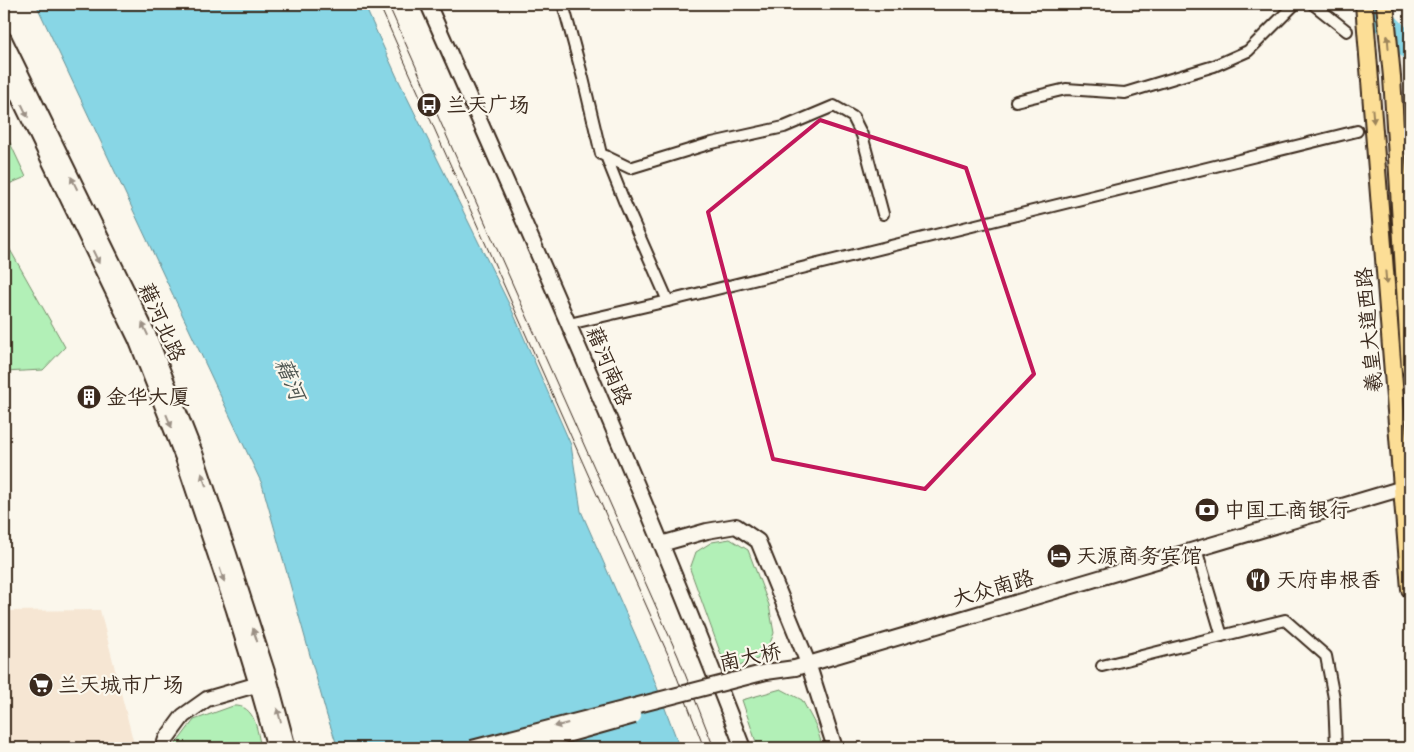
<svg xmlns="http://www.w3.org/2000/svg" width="1414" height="752" font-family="Caveat,'LXGW WenKai TC',sans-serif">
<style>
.built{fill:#f6e6d3}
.green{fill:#b2f0b7;stroke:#768d6a}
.water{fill:#88d6e5;stroke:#699195}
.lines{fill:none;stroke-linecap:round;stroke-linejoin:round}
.river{stroke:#88d6e5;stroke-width:24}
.minor-casing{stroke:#3b2a1e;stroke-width:14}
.secondary-casing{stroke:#3b2a1e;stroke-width:18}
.primary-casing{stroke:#3b2a1e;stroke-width:20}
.minor{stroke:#fbf7ec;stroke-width:10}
.secondary{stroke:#fbf7ec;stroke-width:14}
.primary{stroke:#fcde96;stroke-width:16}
.tram{stroke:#3b2a1e;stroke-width:1}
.secondary-bridge-casing{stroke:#3b2a1e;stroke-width:18;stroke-linecap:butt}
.secondary-bridge{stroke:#fbf7ec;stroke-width:14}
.oneway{fill:#9c845a}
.oneway2{fill:#9b9085}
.marked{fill:none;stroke:#c2185b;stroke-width:4;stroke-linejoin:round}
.labels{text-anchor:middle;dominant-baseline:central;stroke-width:4.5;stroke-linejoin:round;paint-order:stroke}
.poi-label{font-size:21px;fill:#3b2a1e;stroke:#fbf7ec;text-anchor:start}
.street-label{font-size:21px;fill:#3b2a1e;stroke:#fbf7ec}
.water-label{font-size:22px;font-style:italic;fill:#4e5550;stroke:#fbf7ec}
</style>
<rect width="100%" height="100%" fill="#fbf7ec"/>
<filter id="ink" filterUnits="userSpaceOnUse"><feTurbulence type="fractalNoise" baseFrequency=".02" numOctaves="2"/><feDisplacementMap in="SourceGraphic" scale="10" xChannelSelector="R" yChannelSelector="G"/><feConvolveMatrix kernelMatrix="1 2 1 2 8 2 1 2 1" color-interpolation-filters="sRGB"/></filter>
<g filter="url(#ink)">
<path class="built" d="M100 610 135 748H4V611Z"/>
<path class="green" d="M4 130 26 177 4 186Z
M4 239 65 347 43 370 4 372Z
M730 539 748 550 769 605 774 633 765 656 727 671 690 569 696 552 712 542Z
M781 689 802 700 816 726 823 748H758L742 700Z
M233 706C256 704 257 732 261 748H173L194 720Z"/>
<path class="water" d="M36 4H364L397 77 511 308 571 445 581 511 649 666 680 748H338L327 716 262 484Z"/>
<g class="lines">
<path class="river" d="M1367 4 1410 48"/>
<defs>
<path id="minor" d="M563 4 583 78 601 154 630 168 712 143 784 127 834 106 853 117 862 135 883 214
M1313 4 1347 31
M1016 101 1066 89 1125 93 1214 66 1248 51 1293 6 1290 4
M606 156 624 201 668 301
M569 324 668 301 1357 131
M1196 549 1222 636
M1102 666 1285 620 1326 656 1334 698 1336 748"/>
<path id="secondary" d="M428 4C537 250 646 497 743 748
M4 39 148 334 195 453 229 554 270 681 288 748
M4 67 136 339 183 458 234 610 257 685 275 748
M661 544 707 531 736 526 758 541 808 663 835 748
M795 668 1410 486
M163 748 166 739 183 716 207 699 266 682"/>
<path id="primary" d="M1364 4 1410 589
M1385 4 1392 77 1410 368"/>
</defs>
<use href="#minor" class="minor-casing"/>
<use href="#secondary" class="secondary-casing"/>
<use href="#primary" class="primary-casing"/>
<use href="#minor" class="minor"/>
<use href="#secondary" class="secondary"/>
<use href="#primary" class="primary"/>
<path class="tram" d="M379 4 670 659 704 748
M388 4 678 656 714 748"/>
<defs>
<path id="secondary-bridge" d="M472 748 766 672 795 668
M520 748 634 716"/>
</defs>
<use href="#secondary-bridge" class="secondary-bridge-casing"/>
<use href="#secondary-bridge" class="secondary-bridge"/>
</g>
<defs><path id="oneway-solid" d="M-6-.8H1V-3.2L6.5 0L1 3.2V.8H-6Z" transform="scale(1.25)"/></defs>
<g class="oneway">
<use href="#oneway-solid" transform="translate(1388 42) rotate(-95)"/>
<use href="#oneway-solid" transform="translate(1373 116) rotate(85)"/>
<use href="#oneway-solid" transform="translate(1386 278) rotate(85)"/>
</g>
<g class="oneway2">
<use href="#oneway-solid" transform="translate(25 111) rotate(64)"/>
<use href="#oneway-solid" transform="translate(74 183) rotate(-116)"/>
<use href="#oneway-solid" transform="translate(96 257) rotate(64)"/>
<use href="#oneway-solid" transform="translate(145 329) rotate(-115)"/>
<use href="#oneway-solid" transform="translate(169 421) rotate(68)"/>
<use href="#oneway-solid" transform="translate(204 480) rotate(-109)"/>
<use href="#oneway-solid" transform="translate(222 575) rotate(71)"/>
<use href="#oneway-solid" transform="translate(255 635) rotate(-108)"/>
<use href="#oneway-solid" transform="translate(279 715) rotate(-105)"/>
<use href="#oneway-solid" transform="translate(561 725) rotate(165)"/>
</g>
</g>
<path class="marked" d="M820 120 966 168 1034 374 925 489 773 459 708 212Z"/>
<defs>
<symbol id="bus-disc" viewBox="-11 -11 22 22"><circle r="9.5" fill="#3b2a1e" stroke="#fbf7ec"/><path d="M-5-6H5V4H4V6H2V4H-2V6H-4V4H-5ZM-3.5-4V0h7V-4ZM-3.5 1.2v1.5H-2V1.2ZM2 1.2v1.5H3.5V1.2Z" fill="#fff"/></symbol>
<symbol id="building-disc" viewBox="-11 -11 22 22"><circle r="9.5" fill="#3b2a1e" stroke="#fbf7ec"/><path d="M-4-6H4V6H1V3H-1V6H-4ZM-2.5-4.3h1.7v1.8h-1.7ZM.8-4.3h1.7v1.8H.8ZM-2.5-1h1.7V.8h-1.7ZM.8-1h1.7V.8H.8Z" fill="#fff"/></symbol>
<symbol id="bank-disc" viewBox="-11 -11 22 22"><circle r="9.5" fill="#3b2a1e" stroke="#fbf7ec"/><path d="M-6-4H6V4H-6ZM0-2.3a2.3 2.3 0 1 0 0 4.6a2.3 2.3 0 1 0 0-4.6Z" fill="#fff"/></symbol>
<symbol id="hotel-disc" viewBox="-11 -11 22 22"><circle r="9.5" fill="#3b2a1e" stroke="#fbf7ec"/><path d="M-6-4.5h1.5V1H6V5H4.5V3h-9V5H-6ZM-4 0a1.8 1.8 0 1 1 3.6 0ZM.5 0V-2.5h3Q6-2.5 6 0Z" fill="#fff"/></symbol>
<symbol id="restaurant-disc" viewBox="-11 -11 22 22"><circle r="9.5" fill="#3b2a1e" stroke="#fbf7ec"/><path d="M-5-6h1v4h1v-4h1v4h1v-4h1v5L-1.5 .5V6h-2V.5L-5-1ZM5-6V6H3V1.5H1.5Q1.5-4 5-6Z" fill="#fff"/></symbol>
<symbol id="supermarket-disc" viewBox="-11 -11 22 22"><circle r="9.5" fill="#3b2a1e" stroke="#fbf7ec"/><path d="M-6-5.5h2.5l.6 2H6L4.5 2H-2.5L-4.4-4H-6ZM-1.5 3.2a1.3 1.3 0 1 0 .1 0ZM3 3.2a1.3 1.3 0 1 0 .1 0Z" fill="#fff"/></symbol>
</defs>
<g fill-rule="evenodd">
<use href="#bus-disc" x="415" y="91" width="28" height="28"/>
<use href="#building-disc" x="75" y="383" width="28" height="28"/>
<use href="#bank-disc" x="1193" y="496" width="28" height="28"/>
<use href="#hotel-disc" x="1045" y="542" width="28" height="28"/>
<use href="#restaurant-disc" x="1244" y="566" width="28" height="28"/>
<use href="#supermarket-disc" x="27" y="671" width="28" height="28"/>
</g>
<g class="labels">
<g class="poi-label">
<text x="446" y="105">兰天广场</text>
<text x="106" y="397">金华大厦</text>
<text x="1224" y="510">中国工商银行</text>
<text x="1076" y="556">天源商务宾馆</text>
<text x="1276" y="580">天府串根香</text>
<text x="58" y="685">兰天城市广场</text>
</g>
<g class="street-label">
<text transform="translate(162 322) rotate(66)">藉河北路</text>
<text transform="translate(1369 330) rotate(-95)">羲皇大道西路</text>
<text transform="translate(609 366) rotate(67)">藉河南路</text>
<text transform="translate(993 588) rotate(-16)">大众南路</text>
<text transform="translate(750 657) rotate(-12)">南大桥</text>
</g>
<g class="water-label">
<text transform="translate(290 379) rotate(67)">藉河</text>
</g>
</g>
<rect width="1414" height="752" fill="none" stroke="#fbf7ec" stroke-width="20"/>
<rect x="10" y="10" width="1394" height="732" fill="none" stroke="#3b2a1e" stroke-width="2" filter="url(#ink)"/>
</svg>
